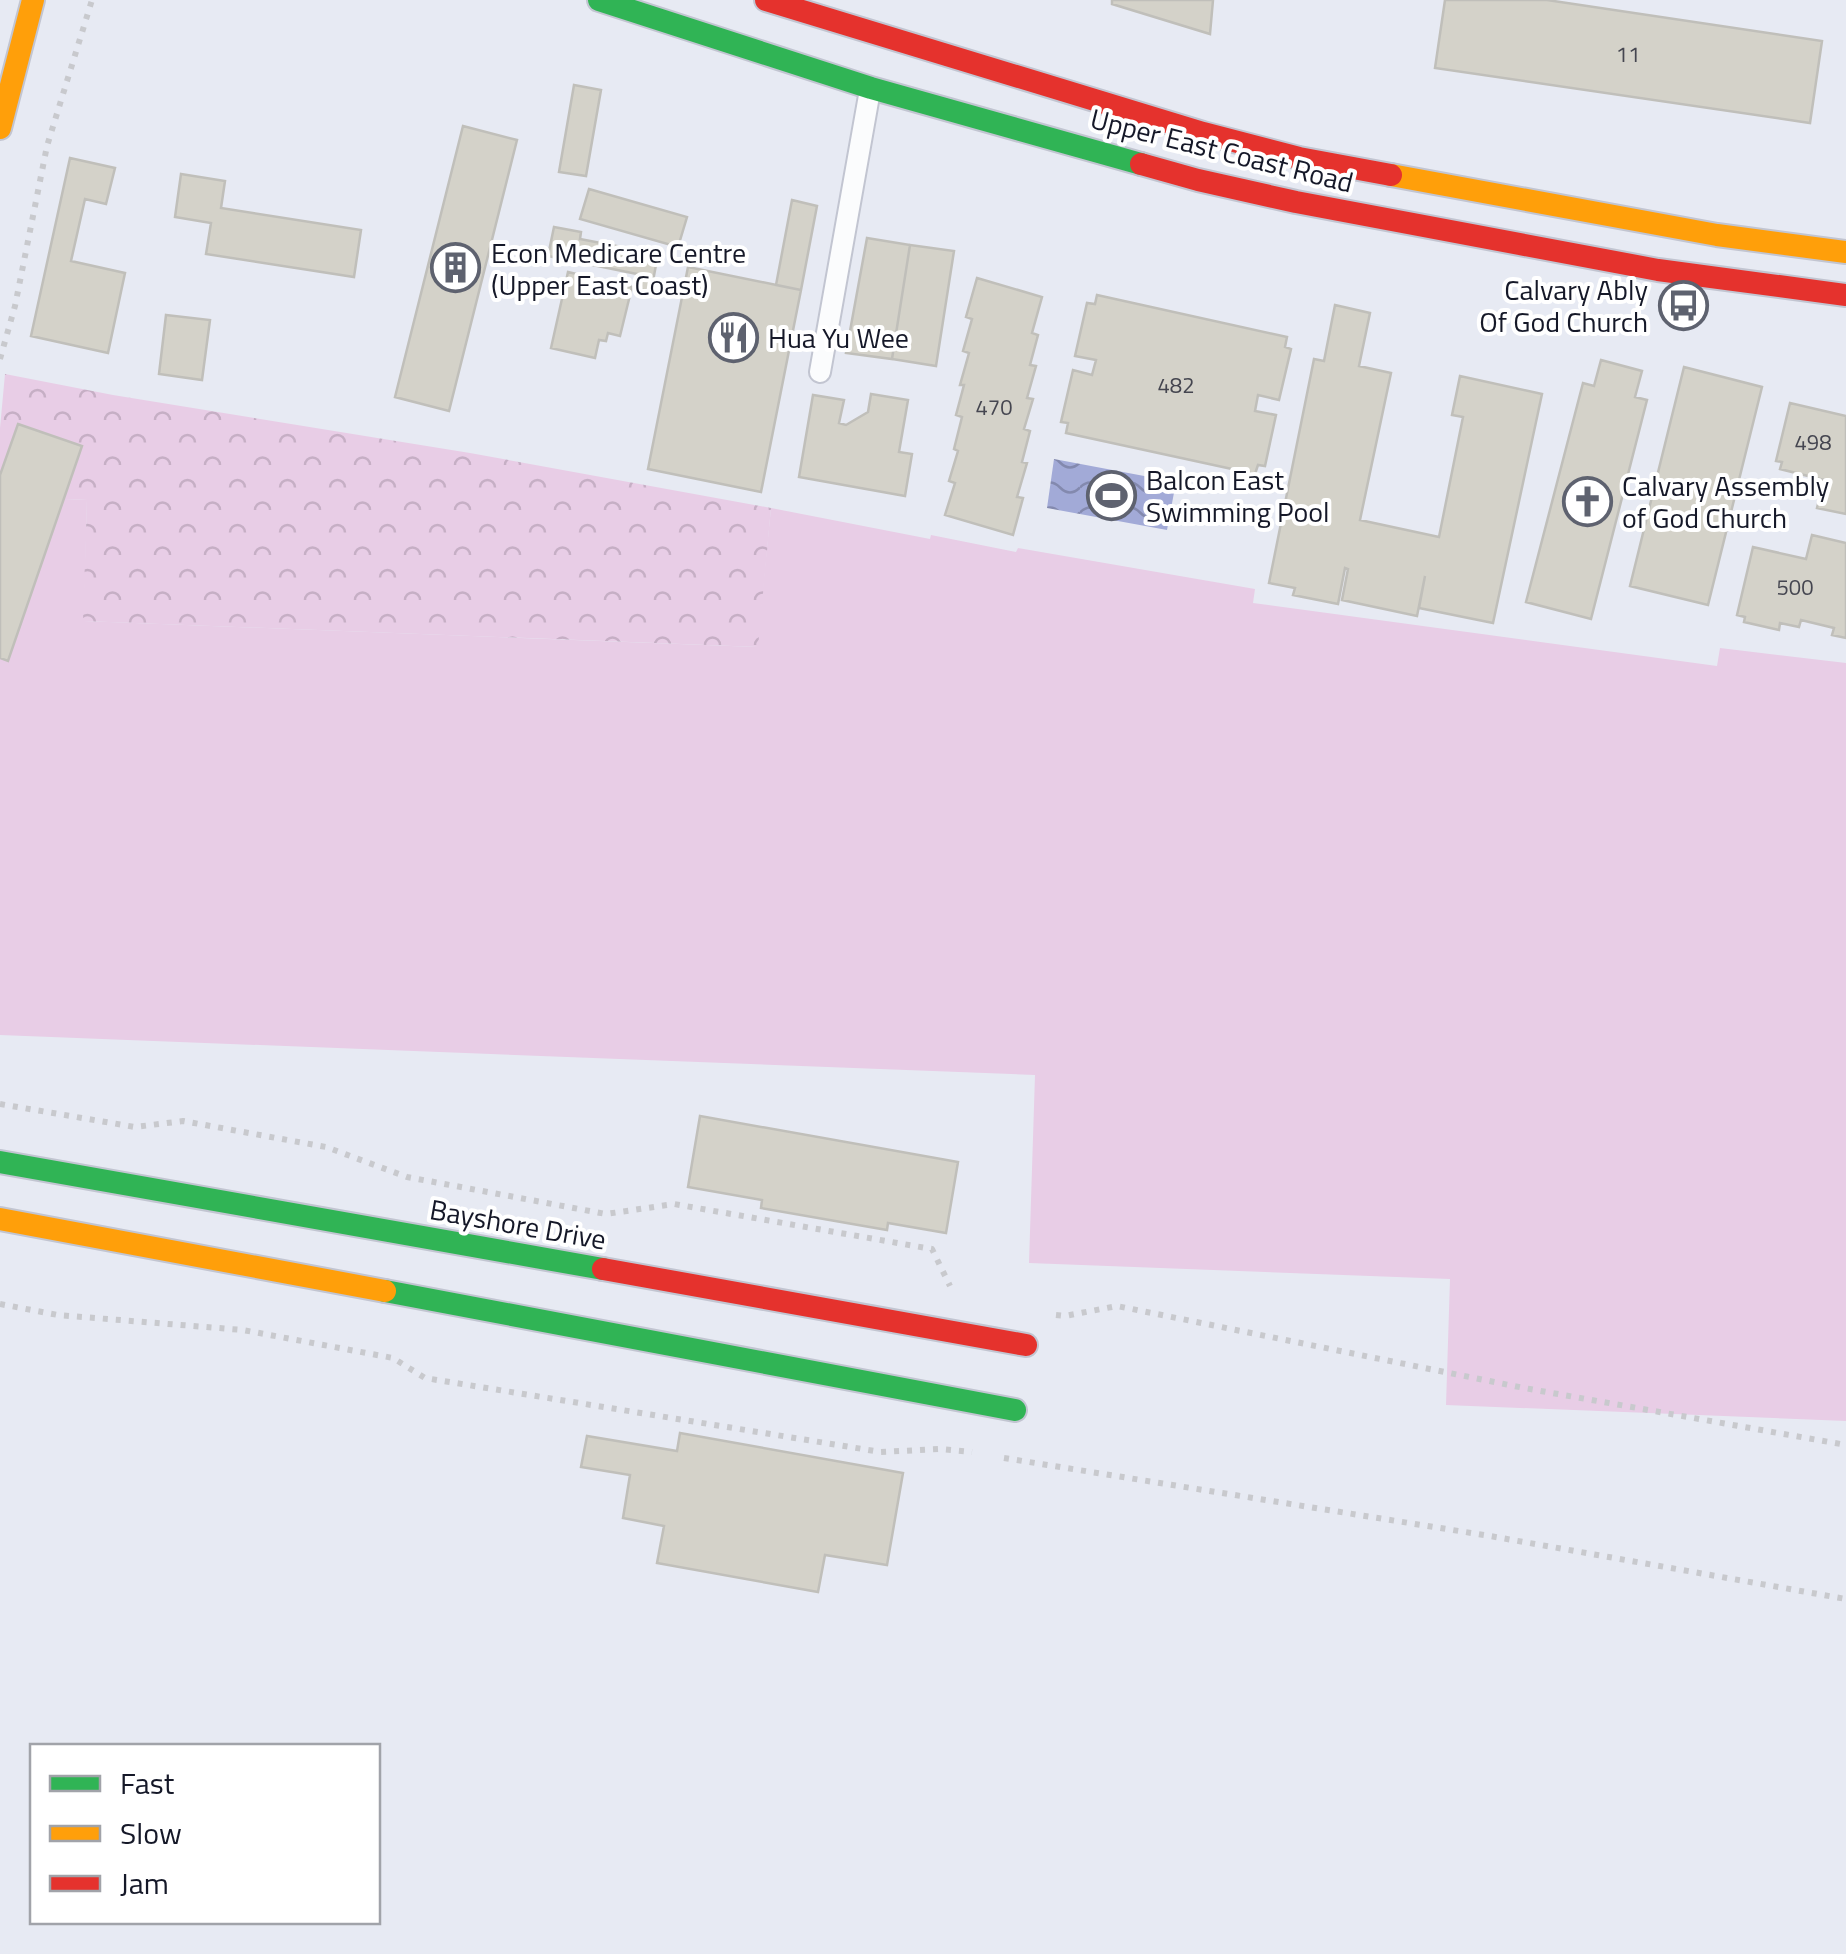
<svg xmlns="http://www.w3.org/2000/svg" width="1846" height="1954" font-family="'Titillium Web',sans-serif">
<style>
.green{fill:#e8cde6}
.forest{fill:url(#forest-crowns)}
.water{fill:url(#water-waves)}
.building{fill:#d4d2c9;stroke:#c0bfba;stroke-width:2.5}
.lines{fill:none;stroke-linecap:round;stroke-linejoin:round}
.lane-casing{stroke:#c2c5d1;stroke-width:24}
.fast-casing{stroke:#c2c5d1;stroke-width:26}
.slow-casing{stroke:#c2c5d1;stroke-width:26}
.jam-casing{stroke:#c2c5d1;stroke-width:26}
.path{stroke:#c8c9cd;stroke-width:6;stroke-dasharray:5 8;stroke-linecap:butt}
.lane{stroke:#fbfcfd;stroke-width:20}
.fast{stroke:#30b455;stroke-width:22}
.slow{stroke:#ff9f0a;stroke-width:22}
.jam{stroke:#e5322d;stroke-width:22}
.labels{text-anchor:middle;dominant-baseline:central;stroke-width:8;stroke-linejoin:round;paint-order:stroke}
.number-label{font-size:22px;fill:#454650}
.street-label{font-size:28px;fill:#151828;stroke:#fff}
.poi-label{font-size:28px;fill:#151828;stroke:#fff;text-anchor:start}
</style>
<defs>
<pattern id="forest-crowns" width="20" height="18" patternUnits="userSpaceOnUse" patternTransform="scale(2.5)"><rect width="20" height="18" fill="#e8cde6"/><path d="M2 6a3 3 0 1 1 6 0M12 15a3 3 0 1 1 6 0" fill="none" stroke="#c6afc5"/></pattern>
<pattern id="water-waves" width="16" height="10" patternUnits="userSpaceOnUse" patternTransform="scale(2.5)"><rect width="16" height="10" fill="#a2aad7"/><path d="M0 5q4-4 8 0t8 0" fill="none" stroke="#8389ae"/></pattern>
</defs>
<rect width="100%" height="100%" fill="#e7eaf3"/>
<path class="green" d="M0 496 87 500 84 621 757 647 771 508 930 539 931 535 1016 552 1018 548 1255 589 1253 603 1717 666 1720 648 1846 663V1421L1446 1405 1450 1279 1029 1263 1035 1075 0 1035Z"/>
<path class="forest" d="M5 374 113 395 470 453 771 508 758 647 83 621 87 500 0 496V428Z"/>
<path class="water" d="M1054 459 1176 482 1167 530 1047 508Z"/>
<path class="building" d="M1112 0H1213L1210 34 1112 4Z
M1445 0H1547L1822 41 1810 123 1435 68Z
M574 85 601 90 586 176 559 172Z
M463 126 517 140 449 411 395 397Z
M70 158 115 168 106 204 85 199 71 261 125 273 108 353 31 336Z
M181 174 225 181 221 208 361 230 354 277 206 254 211 223 175 217Z
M589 189 687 217 678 247 580 219Z
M792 200 817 206 801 290 776 285Z
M554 227 581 232 580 239 658 254 651 292 639 289 642 275 548 256Z
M867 238 910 245 892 359 846 353Z
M910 245 954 251 936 366 892 359Z
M688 267 801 290 761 492 648 469Z
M568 272 632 287 620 336 608 333 606 341 599 340 595 358 551 348Z
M977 278 1042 297 1032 333 1038 335 1030 365 1036 366 1027 398 1033 399 1024 429 1030 431 1022 462 1027 463 1017 497 1023 498 1013 535 945 515 955 483 949 481 958 451 954 449 962 417 956 415 964 385H960L969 353 963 351 972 319 966 317Z
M1097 295 1287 337 1285 347 1291 349 1279 400 1258 395 1255 411 1276 415 1265 466 1258 465 1255 474 1066 433 1068 423 1061 422 1073 370 1092 375 1096 360 1075 356 1087 303 1095 304Z
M1335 305 1370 313 1359 366 1391 373 1360 520 1439 537 1463 417 1452 415 1460 376 1542 394 1493 623 1419 608 1425 576 1417 616 1342 600 1348 569 1345 568 1338 604 1293 595 1295 588 1269 583 1314 359 1324 361Z
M166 315 210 320 202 380 159 374Z
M1601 360 1642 371 1635 397 1647 400 1591 619 1526 602 1583 383 1594 386Z
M1684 367 1762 387 1708 605 1630 586Z
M871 394 908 400 899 452 912 454 905 496 799 477 813 395 844 400 839 423 846 425 868 412Z
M1790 403 1846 416V514L1817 508 1824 480 1780 469 1782 462 1776 461Z
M18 424 82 446 8 661 0 658V475Z
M1812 535 1846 543V638L1832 635 1834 628 1801 620 1799 627 1780 623 1779 630 1744 622 1745 617 1737 615 1753 547 1806 559Z
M700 1116 958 1162 946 1233 888 1223 887 1230 761 1208 762 1200 688 1187Z
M680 1433 903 1473 887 1565 825 1555 818 1592 657 1563 664 1526 623 1518 630 1475 581 1467 587 1436 677 1451Z"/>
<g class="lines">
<defs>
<path id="lane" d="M820 372 870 90"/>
<path id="fast" d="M599 0 871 88 1141 164
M0 1162 603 1269
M385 1291 1015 1410"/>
<path id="slow" d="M0 128 33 0
M1391 175 1717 235 1846 252
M0 1219 385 1291"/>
<path id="jam" d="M766 0 1203 133 1299 158 1391 175
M1141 164 1198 180 1296 202 1658 270 1846 295
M603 1269 1026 1345"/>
</defs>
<use href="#lane" class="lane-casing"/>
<use href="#fast" class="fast-casing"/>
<use href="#slow" class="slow-casing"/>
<use href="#jam" class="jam-casing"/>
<path class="path" d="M0 359 15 306 47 146 92 0
M0 1104 135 1127 183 1121 326 1147 407 1177 606 1214 674 1204 932 1249 950 1286
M0 1304 58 1315 243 1330 393 1358 425 1378 881 1452 940 1449 972 1452
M1056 1315 1065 1316 1117 1306 1524 1388 1846 1445
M1004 1458 1490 1536 1846 1599"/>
<use href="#lane" class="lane"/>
<use href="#fast" class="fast"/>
<use href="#slow" class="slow"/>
<use href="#jam" class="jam"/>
</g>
<defs>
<symbol id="building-ring" viewBox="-11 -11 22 22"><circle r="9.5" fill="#fff" stroke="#5e626f" stroke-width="1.5"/><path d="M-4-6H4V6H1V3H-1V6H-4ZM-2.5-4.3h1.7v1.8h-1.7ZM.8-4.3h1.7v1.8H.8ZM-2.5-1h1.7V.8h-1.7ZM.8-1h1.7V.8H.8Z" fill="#5e626f"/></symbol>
<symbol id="bus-ring" viewBox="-11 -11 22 22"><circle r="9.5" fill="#fff" stroke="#5e626f" stroke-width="1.5"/><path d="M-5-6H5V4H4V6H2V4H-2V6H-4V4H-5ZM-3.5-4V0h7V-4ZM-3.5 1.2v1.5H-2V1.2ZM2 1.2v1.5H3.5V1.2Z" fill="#5e626f"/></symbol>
<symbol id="restaurant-ring" viewBox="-11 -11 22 22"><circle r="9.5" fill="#fff" stroke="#5e626f" stroke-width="1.5"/><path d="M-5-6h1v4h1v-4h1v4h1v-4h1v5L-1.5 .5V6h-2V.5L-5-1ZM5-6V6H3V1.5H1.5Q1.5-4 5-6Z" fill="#5e626f"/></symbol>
<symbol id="stadium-ring" viewBox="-11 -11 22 22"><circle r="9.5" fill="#fff" stroke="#5e626f" stroke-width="1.5"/><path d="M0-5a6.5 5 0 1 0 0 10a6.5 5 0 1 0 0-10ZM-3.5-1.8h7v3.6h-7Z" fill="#5e626f"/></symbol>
<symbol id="church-ring" viewBox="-11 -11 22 22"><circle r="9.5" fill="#fff" stroke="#5e626f" stroke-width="1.5"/><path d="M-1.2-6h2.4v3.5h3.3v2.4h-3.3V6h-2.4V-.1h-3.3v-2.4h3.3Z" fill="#5e626f"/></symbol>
</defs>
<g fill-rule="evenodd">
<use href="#building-ring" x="428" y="240" width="55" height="55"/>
<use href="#bus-ring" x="1656" y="278" width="55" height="55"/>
<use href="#restaurant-ring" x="706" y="310" width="55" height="55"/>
<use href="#stadium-ring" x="1084" y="468" width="55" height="55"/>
<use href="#church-ring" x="1560" y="474" width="55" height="55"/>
</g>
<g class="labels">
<g class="number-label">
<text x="1628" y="54">11</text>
<text x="1176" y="385">482</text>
<text x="994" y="407">470</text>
<text x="1813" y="442">498</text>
<text x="1795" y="587">500</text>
</g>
<g class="street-label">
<text transform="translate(1222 150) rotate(14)">Upper East Coast Road</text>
<text transform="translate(518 1224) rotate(10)">Bayshore Drive</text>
</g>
<g class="poi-label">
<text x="491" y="252">Econ Medicare Centre<tspan x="491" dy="32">(Upper East Coast)</tspan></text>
<text x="1648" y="289" text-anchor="end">Calvary Ably<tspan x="1648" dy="32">Of God Church</tspan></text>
<text x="768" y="337">Hua Yu Wee</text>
<text x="1146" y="479">Balcon East<tspan x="1146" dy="32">Swimming Pool</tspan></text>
<text x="1622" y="485">Calvary Assembly<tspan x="1622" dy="32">of God Church</tspan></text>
</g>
</g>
<rect x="30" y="1744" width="350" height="180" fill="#ffffff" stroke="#a1a3a9" stroke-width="2.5"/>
<rect x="50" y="1776" width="50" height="15" fill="#30b455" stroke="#a1a3a9" stroke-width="2.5"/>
<text x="120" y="1794" font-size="30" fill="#151828">Fast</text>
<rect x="50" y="1826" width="50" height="15" fill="#ff9f0a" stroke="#a1a3a9" stroke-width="2.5"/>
<text x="120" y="1844" font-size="30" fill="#151828">Slow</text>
<rect x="50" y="1876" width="50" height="15" fill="#e5322d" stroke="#a1a3a9" stroke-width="2.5"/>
<text x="120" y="1894" font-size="30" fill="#151828">Jam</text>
</svg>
